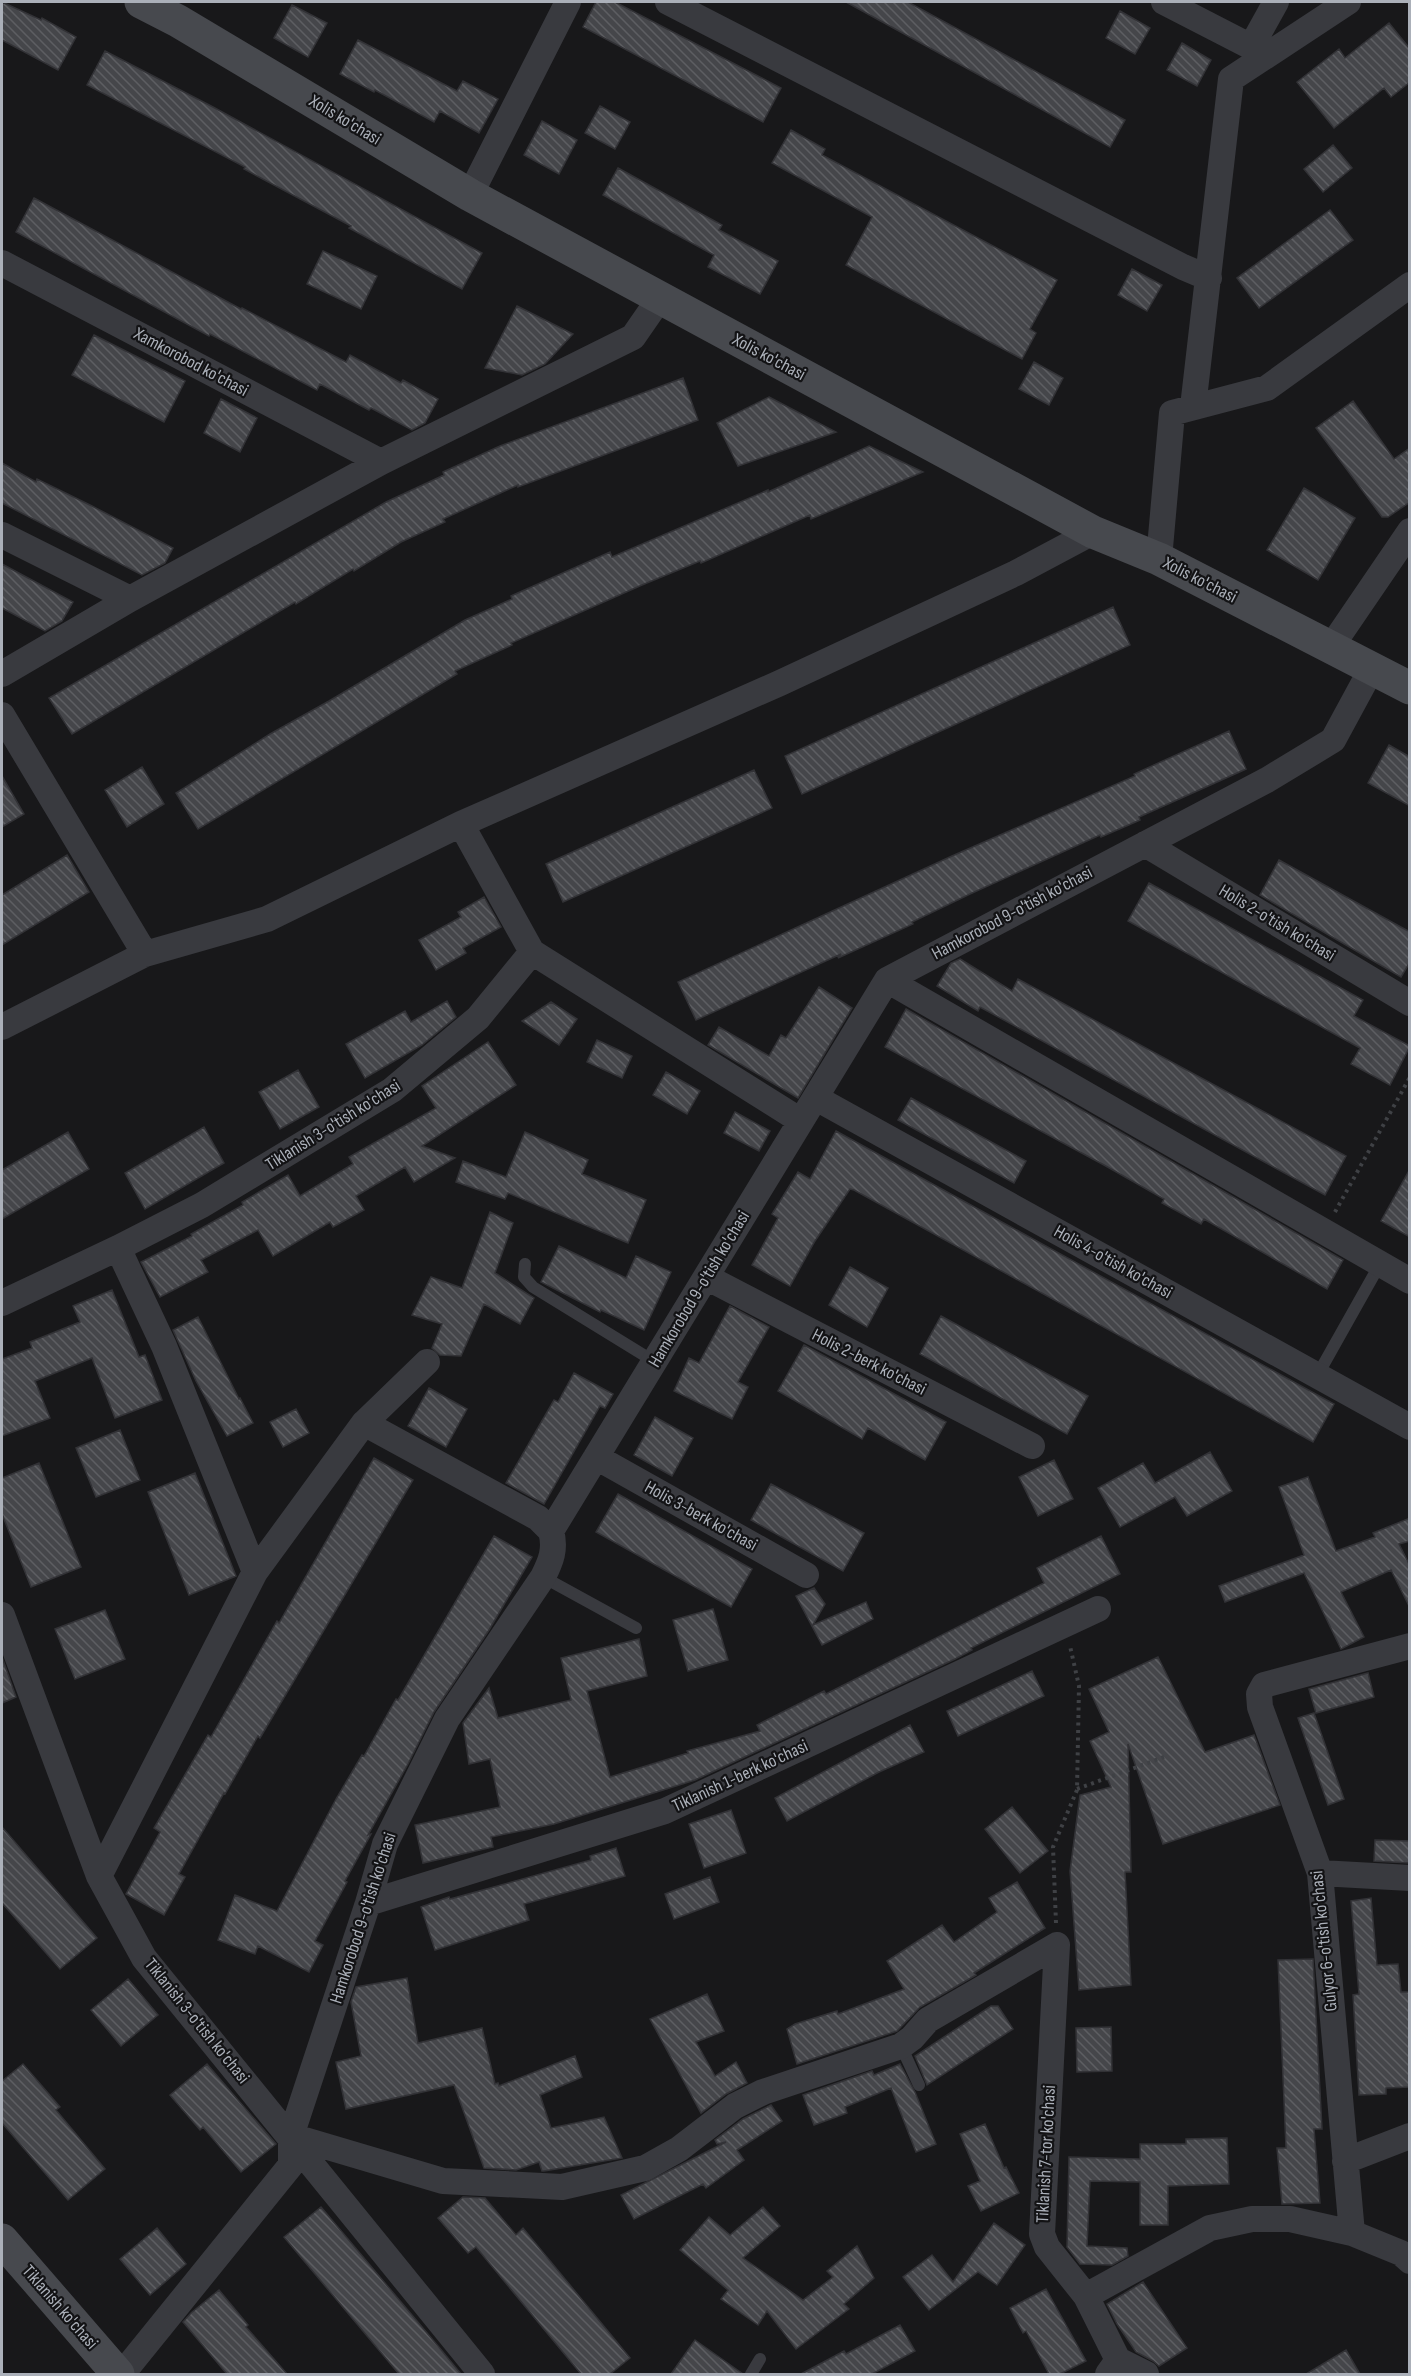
<svg xmlns="http://www.w3.org/2000/svg" width="1411" height="2376" font-family="'Sofia Sans Condensed',sans-serif">
<style>
.building{fill:url(#building-back-hatch);stroke:#323236;stroke-width:1.5}
.lines{fill:none;stroke-linecap:round;stroke-linejoin:round}
.path{stroke:#3f4145;stroke-width:4;stroke-dasharray:3 4.5;stroke-linecap:butt}
.lane{stroke:#393a3f;stroke-width:12}
.street{stroke:#393a3f;stroke-width:26}
.secondary{stroke:#47494e;stroke-width:33}
.labels{text-anchor:middle;dominant-baseline:central;stroke-width:4.5;stroke-linejoin:round;paint-order:stroke}
.street-label{font-size:18px;fill:#abb0b9;stroke:#131315}
</style>
<defs>
<pattern id="building-back-hatch" width="6" height="6" patternUnits="userSpaceOnUse" patternTransform="scale(1.5)"><rect width="6" height="6" fill="#45464a"/><path d="M-1 5l2 2M0 0l6 6M5-1l2 2" fill="none" stroke="#5d5e62"/></pattern>
</defs>
<rect width="100%" height="100%" fill="#18181a"/>
<path class="building" d="M2 2 41 20 42 18 76 37 58 70 2 40Z
M596 2H615L781 88 763 122 583 27Z
M846 2H908L1125 120 1110 147Z
M292 5 327 23 308 57 274 38Z
M1120 11 1150 28 1135 54 1106 38Z
M1389 23 1410 49V82L1391 97 1384 88 1334 128 1297 82 1339 49 1345 58Z
M358 40 457 91 463 81 498 99 479 133 440 111 434 122 375 90 374 92 340 74Z
M1182 43 1211 60 1197 86 1167 70Z
M105 51 213 107 482 253 462 289 349 228 351 226 244 169 245 167 87 85Z
M600 106 630 122 615 149 585 133Z
M542 121 577 140 559 174 524 155Z
M791 130 825 149 822 155 1057 280 1030 329 1036 333 1022 359 846 265 872 217 772 163Z
M1333 145 1352 168 1323 192 1304 169Z
M618 168 722 225 719 230 778 261 760 294 708 267 714 255 603 195Z
M34 198 241 309 242 308 346 362 350 355 401 383 403 380 438 399 425 423 412 430 371 408 369 410 320 384 317 390 210 334 209 336 16 232Z
M1330 210 1353 240 1259 308 1237 278Z
M323 251 377 276 361 309 307 284Z
M1132 269 1162 285 1147 311 1118 295Z
M517 306 573 334 545 364 522 375 485 368Z
M94 335 185 381 164 422 72 375Z
M1034 362 1063 378 1049 405 1019 389Z
M683 378 698 420 518 487V485L443 519 445 522 401 542 354 571 353 569 296 604 295 602 72 734 49 698 386 502 444 475 443 472 500 446Z
M769 397 836 432 738 466 717 423Z
M221 399 257 418 240 452 204 433Z
M1353 401 1394 459 1410 448V502L1388 517H1382L1316 428Z
M869 446 923 472 811 519 810 515 701 563 700 561 642 585 511 643 512 645 455 671 457 674 198 829 176 793 270 734 329 701 465 620 512 599 511 596 610 552 612 557 768 490V492Z
M2 463 36 482 37 479 90 505 173 548 165 563 142 575 2 503Z
M1304 488 1355 518 1318 580 1267 550Z
M2 564 73 602 62 621 45 631 2 608Z
M1113 607 1130 645 802 794 785 756Z
M1229 731 1246 769 1139 817 1140 820 1101 837 1100 835 970 894 912 922 913 924 838 958 841 954 696 1020 678 982 952 856 1135 776 1134 774Z
M1389 745 1410 757V806L1368 783Z
M142 767 164 804 127 827 105 790Z
M754 770 772 808 563 902 546 864Z
M2 776 24 814 2 827Z
M67 855 89 892 2 945V895Z
M1279 860 1410 932V962L1401 977 1260 895Z
M1149 883 1363 1000 1354 1016 1410 1046 1390 1085 1351 1064 1360 1048 1128 921Z
M484 897 501 927 463 948 466 953 436 970 419 940 461 917 458 912Z
M960 959 1012 991 1018 979 1346 1156 1325 1195 980 1007 978 1011 937 986 951 963Z
M819 987 852 1008 798 1098 708 1045 719 1027 769 1056 781 1035 786 1038Z
M447 1001 456 1017 422 1045 365 1078 346 1044 405 1011 411 1022Z
M551 1002 577 1019 559 1045 522 1021Z
M906 1009 1343 1260 1327 1289 1204 1219 1201 1224 1162 1203 1164 1199 1104 1165 885 1047Z
M597 1040 632 1056 622 1078 587 1062Z
M488 1042 516 1085 422 1146 455 1158 414 1182 405 1167 356 1196 364 1210 333 1227 330 1222 273 1256 258 1230 201 1260 208 1272 160 1297 141 1262 192 1236 191 1234 243 1205 242 1202 288 1175 300 1196 353 1164 349 1157 436 1108 422 1086Z
M298 1070 319 1107 280 1129 259 1092Z
M666 1072 700 1091 687 1114 653 1095Z
M911 1098 1026 1161 1014 1183 898 1120Z
M735 1112 770 1131 759 1151 724 1133Z
M204 1127 224 1163 145 1209 125 1173Z
M836 1131 1334 1404 1313 1442 854 1190 850 1189 815 1241 790 1286 752 1265 778 1218 772 1214 798 1172 810 1179Z
M68 1132 89 1169 2 1219V1170Z
M525 1132 588 1160 582 1174 646 1200 628 1243 508 1193 505 1199 456 1182 463 1161 506 1177Z
M1410 1169V1237L1381 1221Z
M490 1212 513 1223 495 1273 534 1298 520 1324 484 1304 461 1356 440 1355 432 1348 442 1324 412 1315 431 1277 462 1288Z
M559 1246 626 1278 636 1256 671 1272 644 1330 601 1310 600 1312 541 1282Z
M850 1267 888 1288 867 1327 829 1305Z
M112 1290 139 1357 145 1355 162 1400 115 1418 92 1358 35 1381 50 1418 2 1436V1359L32 1348 30 1342 80 1322 73 1306Z
M730 1306 769 1327 738 1382 748 1387 732 1419 674 1391 689 1358 699 1363Z
M941 1316 1088 1396 1067 1434 920 1354Z
M198 1317 239 1399 240 1398 253 1423 227 1436 196 1381 173 1330Z
M804 1345 946 1422 925 1460 868 1428 862 1439 778 1391Z
M574 1373 613 1394 605 1408 600 1406 544 1504 506 1483 554 1400 558 1402Z
M429 1388 467 1409 446 1447 408 1426Z
M296 1409 309 1433 283 1447 270 1422Z
M655 1417 693 1438 672 1476 634 1455Z
M120 1430 140 1480 96 1497 76 1448Z
M1210 1452 1232 1491 1187 1516 1175 1497 1120 1527 1098 1488 1143 1463 1155 1483Z
M374 1458 413 1480 260 1738 258 1736 225 1794 224 1793 179 1874 185 1877 164 1915 126 1894 160 1832 154 1828 208 1735 211 1737 277 1621 279 1623Z
M1054 1460 1073 1499 1038 1516 1019 1477Z
M39 1463 81 1567 31 1587 2 1514V1478Z
M195 1473 236 1576 189 1595 148 1492Z
M1308 1477 1336 1551 1375 1537 1373 1533 1410 1518V1541L1399 1544 1410 1566V1608L1391 1570 1341 1592 1364 1637 1341 1649 1304 1573 1225 1602 1219 1586 1304 1555 1279 1487Z
M771 1484 864 1533 843 1571 751 1520Z
M618 1494 752 1569 731 1607 596 1532Z
M494 1536 532 1557 489 1630 434 1712 408 1764 368 1835 371 1834 345 1881 347 1882 315 1941 323 1945 309 1972 258 1946 255 1954 218 1940 235 1895 277 1911 336 1799 362 1755 364 1756 396 1699 398 1700Z
M1101 1536 1120 1574 971 1648 972 1650 955 1659 695 1780 554 1824 491 1837 493 1847 423 1863 415 1825 500 1807 490 1759 469 1764 463 1723 489 1688 498 1718 571 1700 561 1658 639 1639 647 1676 587 1691 610 1777 688 1753 687 1751 760 1731 757 1725 824 1691 826 1694 1044 1583 1037 1568Z
M814 1588 825 1604 813 1625 866 1602 873 1619 822 1645 796 1596Z
M713 1609 728 1660 688 1671 673 1620Z
M105 1610 125 1659 75 1679 55 1629Z
M2 1657 16 1697 2 1703Z
M1158 1657 1205 1752 1254 1735 1280 1805 1163 1844 1128 1744 1131 1872H1125L1131 1985 1079 1990 1070 1871 1080 1795 1111 1787 1090 1741 1109 1732 1089 1689Z
M1032 1671 1044 1696 958 1736 947 1711Z
M1368 1673 1374 1697 1316 1713 1309 1689Z
M1314 1713 1344 1799 1328 1805 1298 1718Z
M910 1725 924 1752 879 1772 787 1821 775 1798Z
M1012 1807 1048 1851 1020 1873 985 1829Z
M731 1810 746 1853 704 1868 689 1824Z
M2 1827 97 1938 60 1969 2 1903Z
M1375 1840 1410 1841V1863L1374 1861Z
M616 1848 625 1876 524 1904 529 1920 435 1950 421 1907 449 1897 450 1899 591 1860 590 1856Z
M710 1877 719 1902 674 1919 665 1894Z
M1017 1882 1045 1928 974 1973 976 1975 920 2007 897 2031 797 2064 787 2029 795 2024 837 2011 838 2014 904 1989 887 1961 942 1925 954 1942 997 1912 989 1898Z
M1371 1898 1377 1965 1398 1964 1401 1992H1410V2087L1386 2088V2094L1359 2095 1353 1995 1359 1994 1351 1901Z
M1313 1959 1322 2129H1314L1320 2203 1282 2204 1277 2148H1286L1278 1960Z
M407 1978 418 2043 482 2028 495 2084 498 2083 499 2086 575 2056 582 2077 540 2095 551 2128 604 2117 622 2158 544 2171H542L539 2162 516 2170 484 2168 454 2085 346 2109 336 2062 361 2056 351 2002 356 1987Z
M128 1979 158 2015 121 2046 91 2010Z
M707 1994 724 2031 696 2042 715 2076 736 2062 747 2083 726 2094 701 2113 650 2019Z
M991 2006H998L1013 2029 927 2085 915 2056Z
M1111 2027 1112 2071 1077 2072 1076 2028Z
M23 2064 60 2107 56 2110 105 2169 68 2200 2 2123V2081Z
M207 2064 276 2144 241 2172 203 2127 200 2130 170 2095Z
M900 2064 915 2092 936 2144 916 2152 891 2088 845 2107 847 2113 814 2125 803 2095 872 2071 874 2075Z
M771 2105 782 2121 737 2150 744 2160 706 2188 703 2184 634 2219 621 2195 726 2142 717 2144 715 2140 743 2119Z
M985 2124 1004 2168 1006 2167 1019 2193 981 2211 968 2186 980 2181 960 2134Z
M1227 2138 1229 2184 1168 2186V2225H1140V2182L1090 2181 1087 2246 1127 2248 1128 2256 1112 2265 1080 2264 1067 2247 1069 2157 1140 2159V2144H1186V2139Z
M463 2197 485 2198 516 2235 523 2228 630 2358 610 2374H581L476 2247 468 2253 438 2218Z
M321 2207 438 2346 461 2374H399L284 2237Z
M763 2207 780 2226 743 2258 803 2300 833 2277 827 2271 857 2246 874 2278 844 2304 849 2309 796 2349 767 2311 758 2325 721 2299 728 2290 680 2250 709 2217 730 2235Z
M994 2223 1025 2245 997 2285 978 2272 929 2310 903 2277 932 2255 953 2282Z
M157 2228 186 2264 150 2295 120 2259Z
M1143 2282 1187 2348 1159 2366 1153 2361 1136 2352 1117 2324 1107 2304Z
M1046 2289 1086 2361 1060 2374H1049L1026 2331 1023 2333 1010 2308Z
M219 2290 248 2325 246 2327 287 2374H227L183 2322 191 2313Z
M900 2325 915 2351 872 2374H801L844 2351 846 2354Z
M695 2340 743 2374H671Z
M1346 2350 1360 2374H1306Z"/>
<g class="lines">
<path class="path" d="M1335 1212 1410 1077
M1077 1789 1164 1757
M1056 1923 1053 1847 1077 1790 1079 1686 1070 1646"/>
<path class="lane" d="M525 1264 524 1277 533 1287 655 1362
M1317 1376 1380 1264
M543 1577 636 1628
M901 2046 919 2085
M751 2374 760 2359"/>
<path class="street" d="M668 2 1183 267 1209 278
M1164 2 1267 55
M1251 47 1276 2
M470 195 568 2
M2 263 381 462
M1193 407 1231 79 1348 2
M2 535 130 599
M1159 559 1172 413 1267 388 1410 285
M1331 647 1410 531
M2 674 130 599 381 462 633 337 660 298
M2 715 145 954
M1145 844 1410 1003
M532 952 801 1121
M887 980 1410 1281
M2 1027 145 954 267 919 461 824 780 683 1016 573 1093 532
M816 1098 1410 1427
M706 1277 1032 1446
M2 1303 118 1248 202 1205 392 1090 478 1018 532 952 461 824
M364 1423 538 1518 551 1531
M596 1457 806 1575
M255 1572 364 1423 427 1362
M2 1615 99 1876 144 1958 482 2374
M1320 1873 1410 1878
M99 1876 255 1572 164 1346 118 1248
M368 1903 665 1811 1098 1609
M1057 1945 1042 2234 1047 2247 1086 2296 1118 2360 1108 2374
M291 2136 443 2181 562 2187 645 2168 679 2149 735 2106 763 2092 901 2046 912 2038 928 2020 1057 1945
M1345 2161 1410 2136
M1352 2233 1320 1873 1260 1707 1259 1694 1264 1685 1410 1646
M1086 2296 1210 2228 1252 2219H1290L1352 2233 1401 2253 1410 2261
M1118 2360 1146 2374
M122 2374 291 2165V2136L368 1903 385 1844 447 1719 543 1577C551 1561 556 1549 551 1531L887 980 1267 780 1333 740 1372 668"/>
<path class="secondary" d="M141 2 178 21 470 195 1093 532 1159 559 1410 688
M2 2240 118 2374"/>
</g>
<g class="labels">
<g class="street-label">
<text transform="translate(345 120) rotate(31)">Xolis ko'chasi</text>
<text transform="translate(769 357) rotate(28)">Xolis ko'chasi</text>
<text transform="translate(191 362) rotate(28)">Xamkorobod ko'chasi</text>
<text transform="translate(1200 580) rotate(27)">Xolis ko'chasi</text>
<text transform="translate(1012 913) rotate(-28)">Hamkorobod 9-o'tish ko'chasi</text>
<text transform="translate(1277 923) rotate(31)">Holis 2-o'tish ko'chasi</text>
<text transform="translate(333 1125) rotate(-32)">Tiklanish 3-o'tish ko'chasi</text>
<text transform="translate(1113 1262) rotate(29)">Holis 4-o'tish ko'chasi</text>
<text transform="translate(699 1289) rotate(-59)">Hamkorobod 9-o'tish ko'chasi</text>
<text transform="translate(869 1362) rotate(27)">Holis 2-berk ko'chasi</text>
<text transform="translate(701 1516) rotate(29)">Holis 3-berk ko'chasi</text>
<text transform="translate(740 1776) rotate(-25)">Tiklanish 1-berk ko'chasi</text>
<text transform="translate(363 1918) rotate(-72)">Hamkorobod 9-o'tish ko'chasi</text>
<text transform="translate(1324 1941) rotate(-96)">Gulyor 6-o'tish ko'chasi</text>
<text transform="translate(197 2021) rotate(51)">Tiklanish 3-o'tish ko'chasi</text>
<text transform="translate(1046 2154) rotate(-87)">Tiklanish 7-tor ko'chasi</text>
<text transform="translate(60 2307) rotate(49)">Tiklanish ko'chasi</text>
</g>
</g>
<rect width="1411" height="2376" fill="none" stroke="#abb0b9" stroke-width="6"/>
</svg>
